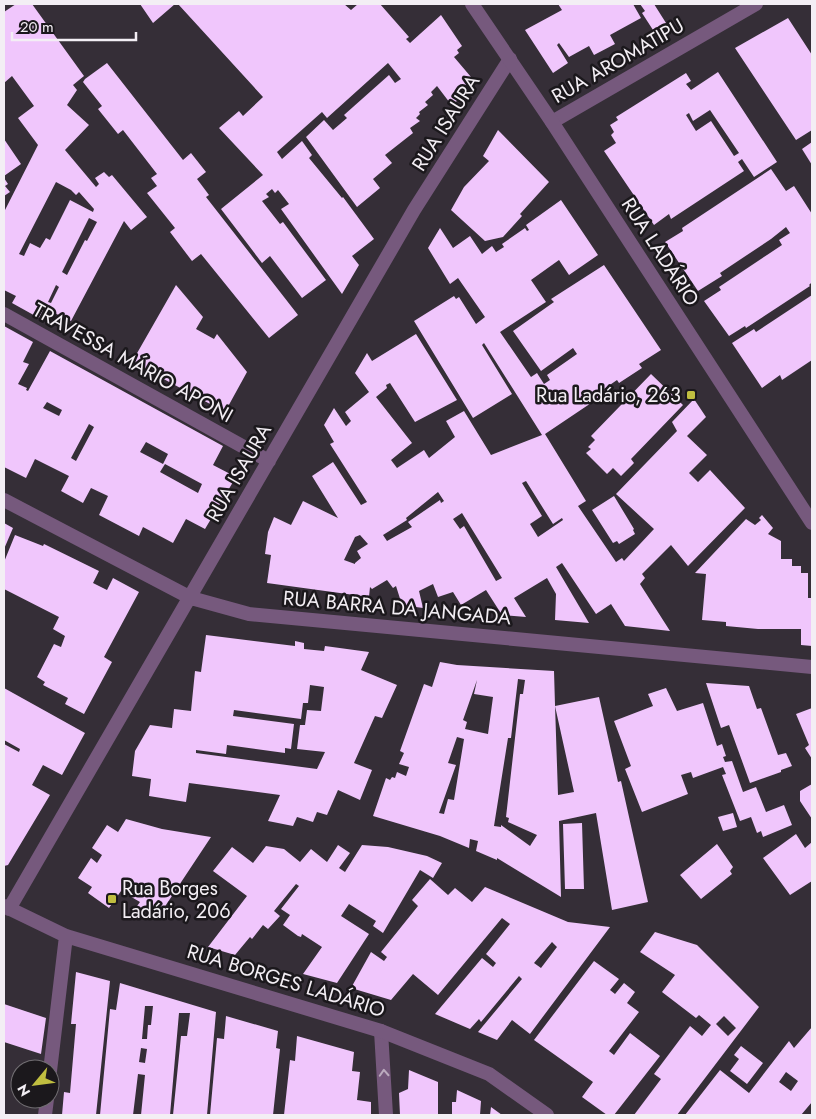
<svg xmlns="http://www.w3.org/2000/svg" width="816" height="1119" font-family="Jost,sans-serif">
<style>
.building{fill:#f0c6fc;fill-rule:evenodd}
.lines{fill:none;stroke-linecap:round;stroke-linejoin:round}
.service{stroke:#76597d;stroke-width:14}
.minor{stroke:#76597d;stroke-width:14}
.tertiary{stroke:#76597d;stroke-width:14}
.oneway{stroke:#bbabbe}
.poi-dot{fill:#c0be40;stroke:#1b181c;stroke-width:2}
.labels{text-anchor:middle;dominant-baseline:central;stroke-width:5;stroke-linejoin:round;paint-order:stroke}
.street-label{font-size:20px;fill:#f3eef4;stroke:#1b181c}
.poi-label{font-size:20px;fill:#f3eef4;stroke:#1b181c;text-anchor:end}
</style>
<rect width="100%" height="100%" fill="#352e37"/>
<path class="building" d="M16 4H32L84 76 73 85 77 90 67 105 89 125 65 150 96 187 99 184 95 178 104 172 109 177 112 175 147 217 131 230 124 221 71 321 44 308 39 318 12 303 16 296 4 290V212L38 145 18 118 34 106 12 76 4 83V12ZM56 182 71 190 76 195 79 192 94 209 93 212 70 200 50 240 46 238 40 248 30 243 24 256 19 254ZM89 218 97 222 87 241 85 240 67 275 62 272ZM56 285 59 287 51 303 48 302Z
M140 4H175L153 23Z
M178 4H344L351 10 358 4H380L409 37 406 39 410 43 441 15 462 46 457 50 459 53 454 57 471 77 453 107 437 86 431 92 433 95 425 102 428 105 419 112 420 114 416 118 420 121 410 128 413 133 385 155 392 163 373 179 380 188 357 207 306 137 324 120 333 130 347 118 344 115 389 75 395 83 401 79 388 63 327 118 322 112 277 152 282 159 302 141 312 155 309 158 342 198 343 197 374 239 352 256 359 265 342 294 281 209 289 204 278 190 275 193 272 189 266 194 269 197 262 201 280 224 283 222 326 280 302 298 270 256 262 263 221 209 263 175 219 128 239 111 243 116 263 97Z
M558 4H633L641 18 610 35 615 44 594 55 589 46 569 57 559 43 557 45 568 63 553 73 525 30 562 10Z
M640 4H654L666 23 653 30 642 13 645 11Z
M788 18 812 55V130L796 140 735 48Z
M107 63 183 160 191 153 206 172 197 179 209 195 206 197 298 315 269 338 201 254 192 261 170 232 175 228 147 193 157 186 151 178 157 174 123 130 118 134 98 109 102 106 83 82 85 79Z
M718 72 777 162 754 177 742 159 738 162 744 171 671 219 669 214 654 225 604 151 616 143 611 135 614 132 610 125 618 120 616 117 686 73 691 81 686 84 691 90ZM710 110 739 153 734 156 711 121 696 131 686 115 689 113 693 121Z
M498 130 549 182 520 214 522 216 503 237 485 241 451 210 464 187 489 161 483 156Z
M4 139 21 164 4 176Z
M812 142V165L802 149Z
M771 169 786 191 794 186 812 214V282L809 285 810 286 746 328 745 326 729 336 704 301 721 290 719 287 782 245 779 240 790 233 786 227 771 239 720 273 722 276 698 291 665 242 683 231 682 228Z
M4 178 8 184 5 186 10 192 4 196Z
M561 200 598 255 569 275 559 260 531 280 546 302 500 332 531 377 537 373 544 384 550 380 547 375 577 354 573 348 541 371 513 331 554 302 551 299 604 265 661 350 639 364 642 368 619 383 617 380 604 389 606 393 545 434 586 501 578 506 616 562 622 558 624 561 654 529 616 494 677 431 672 422 694 399 706 417 687 436 707 455 689 473 698 482 710 470 745 508 688 566 671 545 642 574 645 578 640 584 670 631 625 626 611 604 596 614 562 563 556 567 589 623 555 620 556 594 547 578 514 598 526 617 502 615 486 590 461 605 453 592 438 597 433 584 419 591 423 608 402 605 396 586 393 588 387 580 372 589 370 587 369 597 267 583 271 555 265 554 268 532 274 517 291 525 303 501 338 518 312 476 333 462 361 505 367 502 330 444 334 442 324 425 334 408 346 426 351 421 345 412 369 392 355 373 367 353 372 361 416 334 457 400 415 422 390 383 386 385 387 388 376 397 412 443 391 460 397 468 424 450 429 458 455 437 446 421 464 411 491 455 542 435 484 343 482 345 512 394 473 418 414 321 454 296 456 299 459 297 476 324 485 317 458 278 450 284 428 248 440 228 453 248 470 236 482 254 492 246 496 252 504 247 502 244 525 228 527 231 529 230 526 225ZM526 481 553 524 562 518 563 520 538 537 530 524 542 516 522 483ZM438 492 444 501 441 503 440 500 408 522 412 527 387 541 383 535 407 520 406 518ZM462 513 502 578 496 581 464 526 460 529 453 519ZM360 535 368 544 357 551 361 558 355 563V564L344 560 355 537Z
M176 285 203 317 196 329 214 339 217 334 247 372 225 412 132 362Z
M812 295V360L782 380 780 375 762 388 732 343 754 329 756 332Z
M4 326 33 342 23 362 29 364 18 384 27 388 26 390 28 391 50 351 223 446 213 465 236 477 205 529 186 519 173 543 143 527 139 536 99 515 108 496 91 488 83 503 61 491 69 476 35 459 26 478 4 467ZM47 402 62 410 59 416 43 408ZM89 424 94 427 76 461 71 458ZM146 442 168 454 163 464 140 452ZM165 464 202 484 198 493 160 472Z
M651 374 683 405 631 459 634 463 621 476 613 468 607 474 586 453 591 449 588 447 595 440 591 436Z
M614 496 634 529 633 530 635 534 619 544 617 541 613 543 592 510Z
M762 515 773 528 768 534 781 541V559H792V566H801V573H808V598H812V646L801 645V629H758L726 626V622L702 620 706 574 695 573 746 519 755 525 761 520 759 518Z
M4 523 13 528 4 549Z
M15 535 43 546 44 544 99 571 93 583 107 590 113 578 139 592 104 657 112 662 84 714 65 704 68 698 43 685 45 682 37 677 54 644 61 647 65 636 53 629 59 617 4 589V562Z
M206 635 295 646V641L304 643V649L324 651 325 646 369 652 361 670 397 685 382 718 375 716 354 763 372 770 360 800 338 790 327 815 317 812 313 822 297 817 293 826 268 821 280 795 189 783 186 802 149 796 151 779 132 776 135 751 150 725 172 728 174 709 191 711 195 671 201 672ZM310 685 324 687 321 711 307 710 305 725H300L297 749 325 752 317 769 196 753V750L226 754 227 745 285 753V748L291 749 294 724 233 716 234 710 301 719 303 703H308Z
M440 662 457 665 554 671 555 705 558 795 574 792 555 706 599 697 618 782 621 781 648 902 612 910 596 813 559 821 561 897 497 858V860L476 851 478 841 470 839 469 848 440 836 373 816 386 778 390 780 392 777 395 778 397 772 406 776 409 767 399 764 404 753 400 751 424 684 432 687ZM518 679 525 680 523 694H520L506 817 509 818 508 822 537 835 530 846 501 825V827L494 826 508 738H511ZM477 680 474 694 493 697 488 734 465 729 467 722 463 720ZM457 737 464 739 454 800 448 799 444 814 439 813 456 765 448 763Z
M706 683 749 686 757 709 761 708 778 755 786 753 792 766 781 770V772L750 783 729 725 721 728Z
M4 688 85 733 62 775 43 765 32 785 50 795 8 865 4 866V744L19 752 20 749 4 740Z
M666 688 677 711 703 703 717 746 722 744 726 756 723 757 725 762 732 761 743 792 756 787 766 812 784 805 792 825 763 837 761 831 757 833 751 817 740 821 722 775 726 774 723 767 693 778 691 772 681 775 688 794 642 812 625 769 631 766 614 721 653 706 648 694Z
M812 708V759L805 748 809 745 796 714Z
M812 784V819L800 801V791Z
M733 813 737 827 723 831 718 817Z
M126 819 162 829 211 837 160 914 148 906 144 914 135 909 140 902 121 891 109 908 88 893 92 887 78 878 91 858 97 863 102 855 92 848 107 825 118 832Z
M582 823 584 889H565L563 824Z
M796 834 805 848 812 842V881L790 895 763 858Z
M717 844 733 867 730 871 732 874 701 899 680 875Z
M338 845 350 853 339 868 345 872 362 845 388 847 427 856 442 863 433 878 420 870 383 933 373 926 376 921 349 904 341 916 369 934 337 983 303 974 322 947 302 934 301 937 298 936 283 925 290 915 281 909 299 886 296 884 274 911 280 916 268 929 263 925 252 939 250 937 235 955 208 947 247 896 213 871 232 847 253 863 266 846 284 849 300 862 311 849 327 862Z
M430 879 448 895 455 888 472 902 485 887 568 922 610 927 530 1034 512 1020 497 1040 478 1032 522 979 519 976 481 1022 479 1019 470 1029 435 1014 482 958 493 967 496 963 486 954 510 924 502 918 438 995 413 974 391 1000 351 988 371 952 384 961 387 957 381 952 418 906 412 900ZM552 942 557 947 541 968 534 963Z
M655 932 697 945 759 1007 677 1115H634L661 1079 654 1074 690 1026 702 1036 711 1025 699 1015 696 1018 662 992 675 975 640 952ZM724 1016 736 1028 728 1036 716 1024Z
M594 961 619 979 610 990 615 994 624 983 635 992 627 1003 639 1012 609 1051 614 1055 630 1033 660 1056 614 1115H607L582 1097 593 1082 534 1040Z
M76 972 110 981 96 1115H62L64 1092 70 1093 76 1024H71Z
M120 983 216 1012 207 1115H173L181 1036H187L190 1013H179L170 1115H141L145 1075 138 1074 133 1115H100L110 1009 116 1010ZM145 1006H153L151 1025H148L147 1039H142ZM141 1048 147 1049 145 1063 139 1062Z
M4 1004 46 1018 41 1054 4 1042Z
M226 1016 278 1031 276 1048 280 1049 273 1115H210L217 1038 224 1039Z
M812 1027V1102L801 1115H685L720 1070 749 1093 789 1041 794 1048ZM786 1072 798 1081 791 1091 779 1082Z
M297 1036 354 1052 352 1071 360 1072 357 1100 371 1102V1115H284L290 1060 295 1061Z
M741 1046 763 1063 747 1084 730 1071 739 1059 734 1055Z
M409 1070 438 1082V1115H400L399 1093 408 1089Z
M457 1090 481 1101 480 1115H452V1102H456Z
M491 1107 502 1115H490Z"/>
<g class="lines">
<path class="service" d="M381 1031 386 1115"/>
<path class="minor" d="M552 122 756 4
M4 314 269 461
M4 500 191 598 249 614 812 667
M4 906 66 936 381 1031 489 1074 547 1115
M9 909 414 210 510 59
M50 1071 66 936
M45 1115 47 1099"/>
<path class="tertiary" d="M472 4 552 122 812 523"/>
</g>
<defs><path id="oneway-chevron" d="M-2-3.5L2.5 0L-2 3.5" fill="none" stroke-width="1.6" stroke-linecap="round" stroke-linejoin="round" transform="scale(1.25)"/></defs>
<use class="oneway" href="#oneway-chevron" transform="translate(384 1073) rotate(-93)"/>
<g class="poi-dot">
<rect x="686" y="390" width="10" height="10" rx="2.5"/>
<rect x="107" y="894" width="10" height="10" rx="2.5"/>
</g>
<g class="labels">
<g class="street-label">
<text transform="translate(618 61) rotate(-30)">RUA AROMATIPU</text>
<text transform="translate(446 123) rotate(-58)">RUA ISAURA</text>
<text transform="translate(660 252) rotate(57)">RUA LADÁRIO</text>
<text transform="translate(133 363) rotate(29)">TRAVESSA MÁRIO APONI</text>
<text transform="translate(239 473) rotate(-60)">RUA ISAURA</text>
<text transform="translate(397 608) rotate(5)">RUA BARRA DA JANGADA</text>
<text transform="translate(286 981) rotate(17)">RUA BORGES LADÁRIO</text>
</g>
<g class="poi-label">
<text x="681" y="395">Rua Ladário, 263</text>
<text x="122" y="888" text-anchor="start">Rua Borges<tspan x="122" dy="23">Ladário, 206</tspan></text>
</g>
</g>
<rect width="816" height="1119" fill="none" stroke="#f3eef4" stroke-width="10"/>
<g transform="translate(35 1084) rotate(241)"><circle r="24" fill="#1b181c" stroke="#716e72"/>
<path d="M0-4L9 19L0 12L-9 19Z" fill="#c0be40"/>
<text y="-8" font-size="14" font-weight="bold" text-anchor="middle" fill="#f3eef4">N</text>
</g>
<path d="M12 32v8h124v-8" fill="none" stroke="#f3eef4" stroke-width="2.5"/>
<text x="20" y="32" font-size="15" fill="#f3eef4" stroke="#1b181c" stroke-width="4" paint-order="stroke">20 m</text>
</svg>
